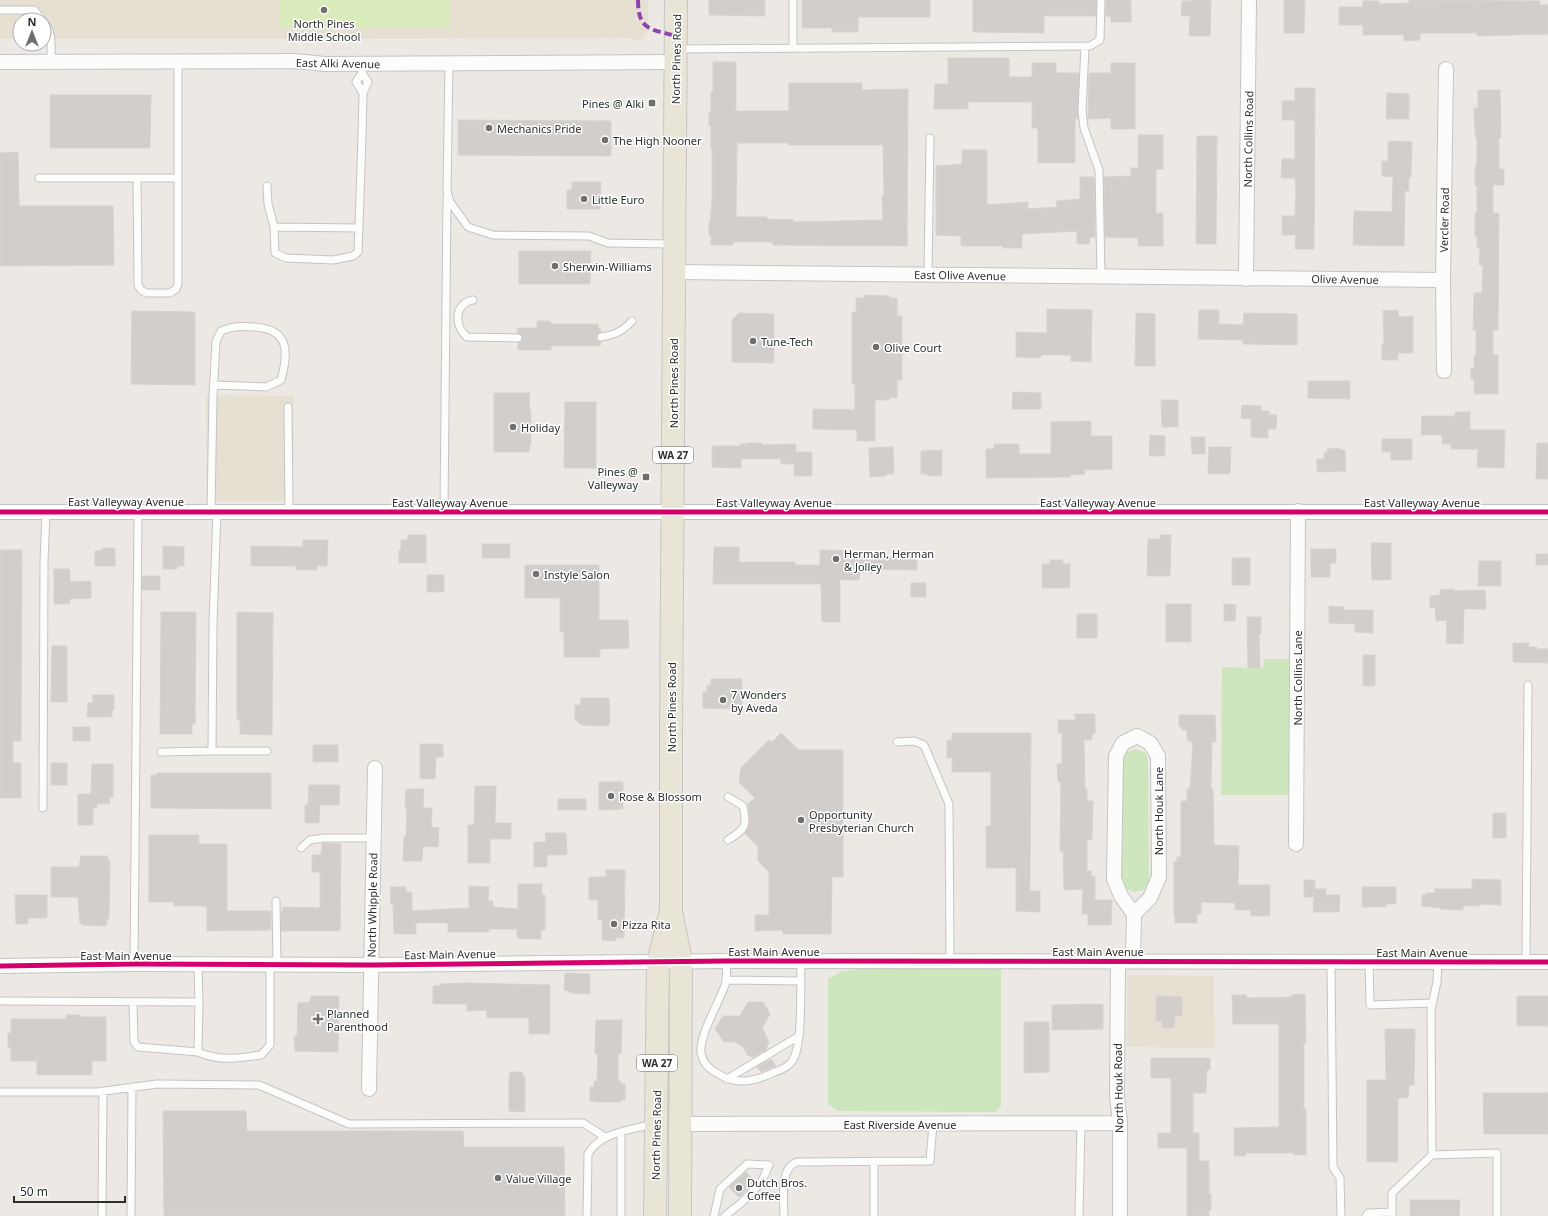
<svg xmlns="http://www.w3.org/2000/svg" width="1548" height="1216" font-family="'Noto Sans',sans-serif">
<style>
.education{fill:#e6e0d3}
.green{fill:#cee6be}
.pitch{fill:#d9eabb}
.building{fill:#d1cecb;stroke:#d7d4d0;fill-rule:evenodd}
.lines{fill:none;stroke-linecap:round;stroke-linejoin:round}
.service-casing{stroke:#c5c4c5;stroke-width:9}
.minor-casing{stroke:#c5c4c5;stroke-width:16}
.primary-casing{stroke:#c6c5c4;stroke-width:24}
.service{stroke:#fcfcfb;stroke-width:7}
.minor{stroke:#fcfcfb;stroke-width:14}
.primary{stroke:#e8e4d6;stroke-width:22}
.quiet{stroke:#8e44ad;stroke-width:4;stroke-dasharray:8 4;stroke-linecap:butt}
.cycleway-casing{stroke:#fff;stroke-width:8}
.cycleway{stroke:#d6006c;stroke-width:5}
.poi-dot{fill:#706f6e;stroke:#fff;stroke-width:1.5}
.labels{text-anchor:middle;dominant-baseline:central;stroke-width:3;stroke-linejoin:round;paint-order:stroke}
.shield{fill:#fff;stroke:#6d6d6d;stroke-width:1}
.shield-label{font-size:10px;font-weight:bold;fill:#2e2e2e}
.poi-label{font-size:11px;fill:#2e2e2e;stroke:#fff;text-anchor:start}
.street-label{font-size:11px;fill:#2e2e2e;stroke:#fff}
</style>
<rect width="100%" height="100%" fill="#ece8e4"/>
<path class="education" d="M0 0H648V30L643 39 638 40 626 38 44 39V20H20V39H0Z
M206 395 294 396 293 501H207Z
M1130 975 1214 976 1215 1048 1127 1047V978Z"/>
<path class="green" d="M1264 659H1289V795H1221L1222 667 1263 668Z
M1136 749 1146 753 1148 761 1149 881 1144 890 1135 892 1126 889 1122 878 1123 761 1127 752Z
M1001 965V1106L996 1112 838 1111 828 1104V979L840 972 871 967Z"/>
<path class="pitch" d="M279 0H449V28H279Z"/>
<path class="building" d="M709 0H765V16L709 15Z
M802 0H930V17H858V32H832V28H802Z
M973 0H1096V16H1044V33L973 32Z
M1106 0H1131V22H1111V16H1106Z
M1190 0H1211L1210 36H1189L1190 16H1181L1182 1H1190Z
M1284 0H1305L1304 33H1284Z
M1409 0 1540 1V5H1548V34L1477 36V33H1420V40L1404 41V35H1363V25H1339V7H1363V1H1379V4L1409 3Z
M948 58H1009V77H1032V63H1056V73H1079L1078 119H1075V163H1038V128H1032V102H968V109H934L935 84H948Z
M713 62H736V111H789V83H862V90L908 89 907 246 773 245V242H733V245H711V235H709V222L710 223 712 201V149H711V126H709V113H711V92H713ZM737 143H789V145H883L884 196H882L883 220 794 222V220L767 219V217H736Z
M1111 63H1135V129H1111V118L1088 119 1089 73H1111Z
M1295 88H1315L1314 249H1295L1296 235H1282V216H1295L1296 192 1295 178H1281L1282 159H1295V120H1282V101H1295Z
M1478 90H1500L1501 138H1499V169H1504V185H1493V213H1499L1498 330H1493V355H1498V394H1474V379H1471V368H1474V355H1476V330H1473L1474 293H1482L1483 265H1479L1480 248H1477V237H1475V213H1477V186H1475V168H1476V162H1477V138L1476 139 1475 131 1474 108H1478Z
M1387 93 1409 94V119H1386Z
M50 95H151L150 148H50Z
M458 120 611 121V156L458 155Z
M1138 135H1163V169H1156V213H1163V246H1138V238L1105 237 1104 177 1131 176V168H1138Z
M1197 136H1217L1216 244H1196Z
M1388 141 1412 142 1411 177H1409V191H1405L1404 246 1353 245 1354 211 1392 212 1393 177 1382 176V161H1388Z
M962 150H987V205L1028 202V209L1057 207 1056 201 1080 199V177H1094L1095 237H1090L1089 244H1077V231L1022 234V248H1003V246H961V236L936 235V166L962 164Z
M18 152 19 206H113L114 265 0 266V153Z
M572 182H601L600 209H567V190H572Z
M519 251H591L590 284H519Z
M864 295 889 296V298H897V316H902V380H897V398H889V400H875V441H857V430L813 429V409L855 410V384H852V312H856V298H864Z
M1047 309 1092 310 1091 362 1071 361V355H1041V358L1016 357V332L1047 333Z
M1199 310H1219V324L1243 325 1244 313 1297 314V345L1243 344V340L1198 339Z
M1398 310 1399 317 1413 316V353H1398V360H1382V344H1384L1383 311Z
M132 311 195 312V385L131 384Z
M739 313 774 314V363L732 362V320Z
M1136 313 1155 314V366H1135Z
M537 321H550L551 324H598V328H600L601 332 598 333 596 337 597 340 601 342 600 346H551V350H518V343L522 341 523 338 521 334 518 333 517 328H537Z
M1308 381H1350V399L1308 398Z
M1013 392 1041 393V409H1012Z
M494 393H530L529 408 531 410V444L530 445 529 452H494Z
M1161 400H1178V427H1162Z
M565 402H596V468H564Z
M1242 405 1261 406V411H1269V415H1277L1276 429H1268V438L1251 437V419L1241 418Z
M1455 412H1470V430H1505L1504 468 1477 467 1478 449H1451V444H1442V435H1421L1422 416H1455Z
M1091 421V436H1112V469L1084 470 1085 474 1070 475V477L986 478V449H994V444H1019V454H1051V422Z
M1150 435 1165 436V456H1149Z
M1191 437H1205V454H1192Z
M1382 439H1412V460H1391V452H1382Z
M746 443H762V445L796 444V452H812V476H794V464H781V459H741V468L712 467V446H740V444H746Z
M1537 443H1548V479H1536Z
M893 447 894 474H886V476L870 477 869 448Z
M1209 447H1231L1230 474H1208Z
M1340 448V450H1345L1346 471 1317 472V459H1324V453H1327V449Z
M942 450V476H928V474H921V451Z
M408 535H426V563H399V550H401V540H408Z
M1160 535H1171L1170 576H1147L1148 539H1160Z
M303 540H328L327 566H317V570H296V566H251V546L303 547Z
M1371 543H1391V580H1372Z
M482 544H510V558H482Z
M163 546 184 547V566H177V569H163Z
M714 547H739V562H795V565H820V550L849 551V556L893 557V551H917V570L872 569V573L860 572 859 580H840V622H822L821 584H713Z
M102 548H115V566H95V551H102Z
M1311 549H1336V563H1330V577H1311Z
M0 550H22L21 741H13V763H21V798H0Z
M1536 554H1548V565H1536Z
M1232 558H1250V585H1232Z
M1050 560H1063V564H1070V588H1042V564H1050Z
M1479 561H1501V586H1478Z
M525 565H599V620H628L629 648 600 649V657H564V632H560V598H525Z
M54 569H70V582L91 581V598L70 599V604H54Z
M427 575H444V592H427Z
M142 576H160V590H142Z
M911 583H926V597H911Z
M1454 589V591L1485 590 1486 609H1464L1463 644 1446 643 1447 620 1436 621 1435 607 1430 608V596L1440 595V590Z
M1166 604H1191V642H1166Z
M1224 604 1236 605 1235 621H1224Z
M1329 606 1344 607V610H1373V633L1355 632V624L1329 623Z
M161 612H196L195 724H192V734H160Z
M237 612 273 613 272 735 240 734V720H237Z
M1077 614H1097V638H1077Z
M1247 617H1261V634H1259L1260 668H1248Z
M1513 643H1529V647H1537V649H1548V663L1513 662Z
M52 646H67V702H51Z
M1363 655H1375V686H1363Z
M711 679H742V709L703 708V692H707V685H711Z
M93 695H114V710H112V717H87L88 703H93Z
M581 698H609L610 722 608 726 581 725 575 719V705H581Z
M1075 714H1095V734H1092V740H1084L1085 789H1087V801H1093L1092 840H1087V871H1091V876H1095V900H1112L1111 925H1088V914H1082L1083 889 1064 890 1063 851H1060L1061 782H1058L1057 764 1062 763V733H1058V720H1076Z
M1179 715H1215L1216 742H1212L1211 789H1213L1214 845 1239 846 1238 885H1270V916H1251V910H1235V903L1201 902V914H1197V923H1175V916H1174V862H1177V857H1181V801H1187V789H1190L1193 742H1189V739H1187V730H1182V727H1179Z
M73 727H90V741H73Z
M781 733 799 750H843V877H832L831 934H783V930L755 931V915H769V872L758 861V847L745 833 750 823 748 804 755 798 739 782 741 768 769 740 772 742Z
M952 733H1031L1030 891H1040V912L1016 911V868H986V826H991V772H952V758H947V740H952Z
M420 744H443V757H436L435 779H420Z
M313 745H338V762H313Z
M51 763H67V785H51Z
M92 764H113V797H110V804H97V808H93V825H78V794H91Z
M157 773H271V809L151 808V775H157Z
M599 782H623V809L599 810Z
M309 785H340L339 805H320L319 823H305V805H308Z
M475 786H496L495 823H511V839H490V863H468V825H474Z
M406 789H424L423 808H432L431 827 439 828 438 847 423 846 422 861H403L404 837H406L407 808H405Z
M558 799H586V810H558Z
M1493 813H1506V838H1493Z
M545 833H566L567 855H547V867H534V842H546Z
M149 835H199V844H227V911H271V930L207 931V906H174V902H149Z
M322 843 341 844 340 931H281V911H283V907L320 908V872H312V855H321Z
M81 856H108V861H110L109 919H107V924L106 926 82 925V924H80L78 897H51V867H79Z
M606 870H625L624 938H616V941L602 940V920H598V900H589V877H606Z
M1472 879 1501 880V905L1479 904V906H1463V910L1440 909 1441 908 1422 906V895H1426V893H1435V889H1472Z
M1304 880H1315V889H1326V895H1340L1339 912H1313L1314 897H1304Z
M518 884H542V895H545V930H541V939H519V937H517V929H489V932H448V923H416V934H394L393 904H391L390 887H406V892H412V911L469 908V886L489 887 488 901H493V907L518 909Z
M1362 887H1396V904H1386V907H1362Z
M15 895H47V918H28V924H16Z
M565 973 590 974V994L571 993 568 991 564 990Z
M467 983 550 985V1034H529V1018H487V1010L467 1011V1004H433V986H441V984Z
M1305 994 1306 1043H1304V1109H1306V1155H1294V1153H1246V1156H1234V1128L1279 1127V1024H1233L1232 995H1246L1247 998 1292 997V995Z
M311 996H339L338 1052 295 1051 294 1036H297L298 1003 310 1002Z
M1156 996 1182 997V1016H1175L1174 1028H1162V1021H1156Z
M1517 996H1548V1026H1517Z
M748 1002H763L770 1014 762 1028 769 1041 766 1050 752 1058 751 1056H748L743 1047 735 1042H724L715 1029 723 1016H740Z
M1103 1004V1029L1052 1030V1005Z
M66 1015H80V1017H106V1061H92V1075H37V1061H11V1048H8V1033H11V1019H66Z
M596 1020H622L621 1054H618V1081H621V1084H625V1100H621V1102H594V1101H590V1087H594V1081H597L598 1054H595Z
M1024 1022H1049V1072L1024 1073Z
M1385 1029H1415L1414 1085H1409L1408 1098H1398V1162H1367V1080H1386Z
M1151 1058H1210V1070H1207L1206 1093H1193V1133H1199V1161H1209V1194H1211V1210H1209V1216H1187V1148H1158V1133H1171V1078H1151Z
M771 1059 776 1066 761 1072 757 1067Z
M510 1072H523V1077H525V1112L509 1111V1077H510Z
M1483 1093H1548V1134H1484Z
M163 1111H246L247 1131H463L464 1147H564L565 1216H164Z
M746 1172 755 1181 739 1197 729 1187Z
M1410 1200H1460L1459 1216H1410Z"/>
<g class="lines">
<defs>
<path id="service" d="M793 0V48
M0 10H34L42 20
M44 22C53 32 51 48 51 62
M1085 46 1082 111 1084 128 1099 170 1101 277
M678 49 1090 46 1100 40 1101 0
M449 63 447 191 450 202 468 227 493 235 589 236 608 243 671 244
M362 73 356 82 363 93 368 82 362 73 363 64
M39 178H137L138 285 141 290 146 293H170L176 289 178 284V62
M137 178H178
M267 186 268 204 274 227
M359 228 274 227 275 253 286 258 333 260 353 256 358 252C360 199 362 146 363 93
M928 275 930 138
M473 300C454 303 454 326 467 337L518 338
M601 337C615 335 623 331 632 321
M288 407 289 512
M211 511 213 396 216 342 221 331C233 326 241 326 254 327 289 329 289 351 281 380L266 387 214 385
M217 511 213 624 212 751H267
M444 512 447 198
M897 742 914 741 924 745 949 804 950 961
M161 752 212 751
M728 797 743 806C748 827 745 829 728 840
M43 808 44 563 46 512
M301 848 310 840 324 838H373
M276 901 277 965
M726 961C726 968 728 977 725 985 719 1003 699 1035 701 1053 703 1062 707 1068 715 1072 736 1086 753 1082 775 1072 783 1069 790 1066 794 1058 803 1039 800 984 801 961
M1331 961 1333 1167 1340 1178 1341 1216
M1369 962 1370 1005 1432 1003
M1438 962 1437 982 1431 1010 1432 1155 1497 1153V1216
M1526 962 1528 685
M134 964 138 511
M726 980 801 981
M0 1001 199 1002 198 965
M133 1002 134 1042 138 1047 198 1052 199 1002
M198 1052C221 1062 237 1058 261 1055L270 1045V965
M727 1079 799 1036
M0 1092H97L157 1084 259 1085 349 1124 583 1123 605 1137
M621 1133V1216
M874 1163V1216
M102 1216 103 1091
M131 1216 132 1087
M587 1216 588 1154C600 1132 632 1130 653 1124
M714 1216 720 1189 747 1164 769 1165 761 1183 741 1203 725 1216
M784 1216C784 1200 779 1168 797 1162L930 1161 933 1124
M1079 1216 1081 1124
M1366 1216 1368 1213 1392 1212
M1392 1216V1193L1432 1155"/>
<path id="minor" d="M0 62 294 61 325 64 675 62
M674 272 1443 280
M1246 279 1249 0
M1444 371 1443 280 1446 69
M0 512H1548
M1296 844 1298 511
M1118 961 1117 1096 1120 1123V1216
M1133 961 1134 914 1121 896 1114 879 1116 756 1123 743 1137 736 1150 743 1158 756 1159 877 1150 898 1134 914
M0 966 134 964 371 965 726 961 1548 962
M369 1089 375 768
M680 1124 1120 1123"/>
<path id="primary" d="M672 916 681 961 680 1216
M655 1216 658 962 671 911V733L676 0"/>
</defs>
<use href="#service" class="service-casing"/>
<use href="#minor" class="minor-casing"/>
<use href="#primary" class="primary-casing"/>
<use href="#service" class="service"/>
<use href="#minor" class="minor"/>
<use href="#primary" class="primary"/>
<path class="quiet" d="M638 0C638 31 651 29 676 36"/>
<defs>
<path id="cycleway" d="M0 512H1548
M0 966 134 964 371 965 726 961 1548 962"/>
</defs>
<use href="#cycleway" class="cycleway-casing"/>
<use href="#cycleway" class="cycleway"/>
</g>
<g class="poi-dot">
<circle cx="324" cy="10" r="4"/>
<rect x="648" y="99" width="8" height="8" rx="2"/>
<circle cx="489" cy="128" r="4"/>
<circle cx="605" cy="140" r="4"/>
<circle cx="584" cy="199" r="4"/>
<circle cx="555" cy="266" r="4"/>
<circle cx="753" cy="341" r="4"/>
<circle cx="876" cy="347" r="4"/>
<circle cx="513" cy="427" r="4"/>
<rect x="642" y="473" width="8" height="8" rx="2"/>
<circle cx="836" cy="559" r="4"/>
<circle cx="536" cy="574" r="4"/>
<circle cx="723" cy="700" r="4"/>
<circle cx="611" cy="796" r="4"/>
<circle cx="801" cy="820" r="4"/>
<circle cx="614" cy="924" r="4"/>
<path d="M316 1013h4v4h4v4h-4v4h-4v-4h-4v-4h4z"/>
<circle cx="498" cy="1178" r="4"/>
<circle cx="739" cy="1188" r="4"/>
</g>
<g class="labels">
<g class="shield">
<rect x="653" y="447" width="40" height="16" rx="3"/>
<rect x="637" y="1055" width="40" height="16" rx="3"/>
</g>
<g class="shield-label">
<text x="673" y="455">WA 27</text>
<text x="657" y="1063">WA 27</text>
</g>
<g class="poi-label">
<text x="324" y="23" text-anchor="middle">North Pines<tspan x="324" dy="13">Middle School</tspan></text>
<text x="644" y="103" text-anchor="end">Pines @ Alki</text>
<text x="497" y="128">Mechanics Pride</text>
<text x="613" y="140">The High Nooner</text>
<text x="592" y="199">Little Euro</text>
<text x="563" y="266">Sherwin-Williams</text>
<text x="761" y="341">Tune-Tech</text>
<text x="884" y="347">Olive Court</text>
<text x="521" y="427">Holiday</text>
<text x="638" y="471" text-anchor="end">Pines @<tspan x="638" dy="13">Valleyway</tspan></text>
<text x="844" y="553">Herman, Herman<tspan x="844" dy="13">&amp; Jolley</tspan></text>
<text x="544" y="574">Instyle Salon</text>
<text x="731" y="694">7 Wonders<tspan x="731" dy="13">by Aveda</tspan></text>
<text x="619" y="796">Rose &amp; Blossom</text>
<text x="809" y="814">Opportunity<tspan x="809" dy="13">Presbyterian Church</tspan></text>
<text x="622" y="924">Pizza Rita</text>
<text x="327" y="1013">Planned<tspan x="327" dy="13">Parenthood</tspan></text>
<text x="506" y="1178">Value Village</text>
<text x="747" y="1182">Dutch Bros.<tspan x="747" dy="13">Coffee</tspan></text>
</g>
<g class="street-label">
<text transform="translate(676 59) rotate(-89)">North Pines Road</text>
<text transform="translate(338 63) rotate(1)">East Alki Avenue</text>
<text transform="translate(1248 139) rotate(-89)">North Collins Road</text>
<text transform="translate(1444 220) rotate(-89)">Vercler Road</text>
<text transform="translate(960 275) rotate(1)">East Olive Avenue</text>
<text transform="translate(1345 279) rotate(1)">Olive Avenue</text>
<text transform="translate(673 383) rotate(-90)">North Pines Road</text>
<text x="126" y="501">East Valleyway Avenue</text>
<text x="450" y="502">East Valleyway Avenue</text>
<text x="774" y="502">East Valleyway Avenue</text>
<text x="1098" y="502">East Valleyway Avenue</text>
<text x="1422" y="502">East Valleyway Avenue</text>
<text transform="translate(1297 678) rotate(-90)">North Collins Lane</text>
<text transform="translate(671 707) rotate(-90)">North Pines Road</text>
<text transform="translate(1158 811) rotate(-90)">North Houk Lane</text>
<text transform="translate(372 905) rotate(-89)">North Whipple Road</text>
<text x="774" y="951">East Main Avenue</text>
<text x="1098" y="951">East Main Avenue</text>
<text x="1422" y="952">East Main Avenue</text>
<text transform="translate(450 954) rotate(-1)">East Main Avenue</text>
<text x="126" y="955">East Main Avenue</text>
<text transform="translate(1118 1088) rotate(-91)">North Houk Road</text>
<text x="900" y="1124">East Riverside Avenue</text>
<text transform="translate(656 1135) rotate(-89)">North Pines Road</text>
</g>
</g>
<g transform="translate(32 32)"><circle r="19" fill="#ffffff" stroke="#ababab"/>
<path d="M0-3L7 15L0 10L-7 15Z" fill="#706f6e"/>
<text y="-6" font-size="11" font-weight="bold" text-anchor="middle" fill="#2e2e2e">N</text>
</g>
<path d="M14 1196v6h111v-6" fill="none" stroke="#2e2e2e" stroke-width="2"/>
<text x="20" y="1196" font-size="12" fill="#2e2e2e" stroke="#ffffff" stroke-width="3" paint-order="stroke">50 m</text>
</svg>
